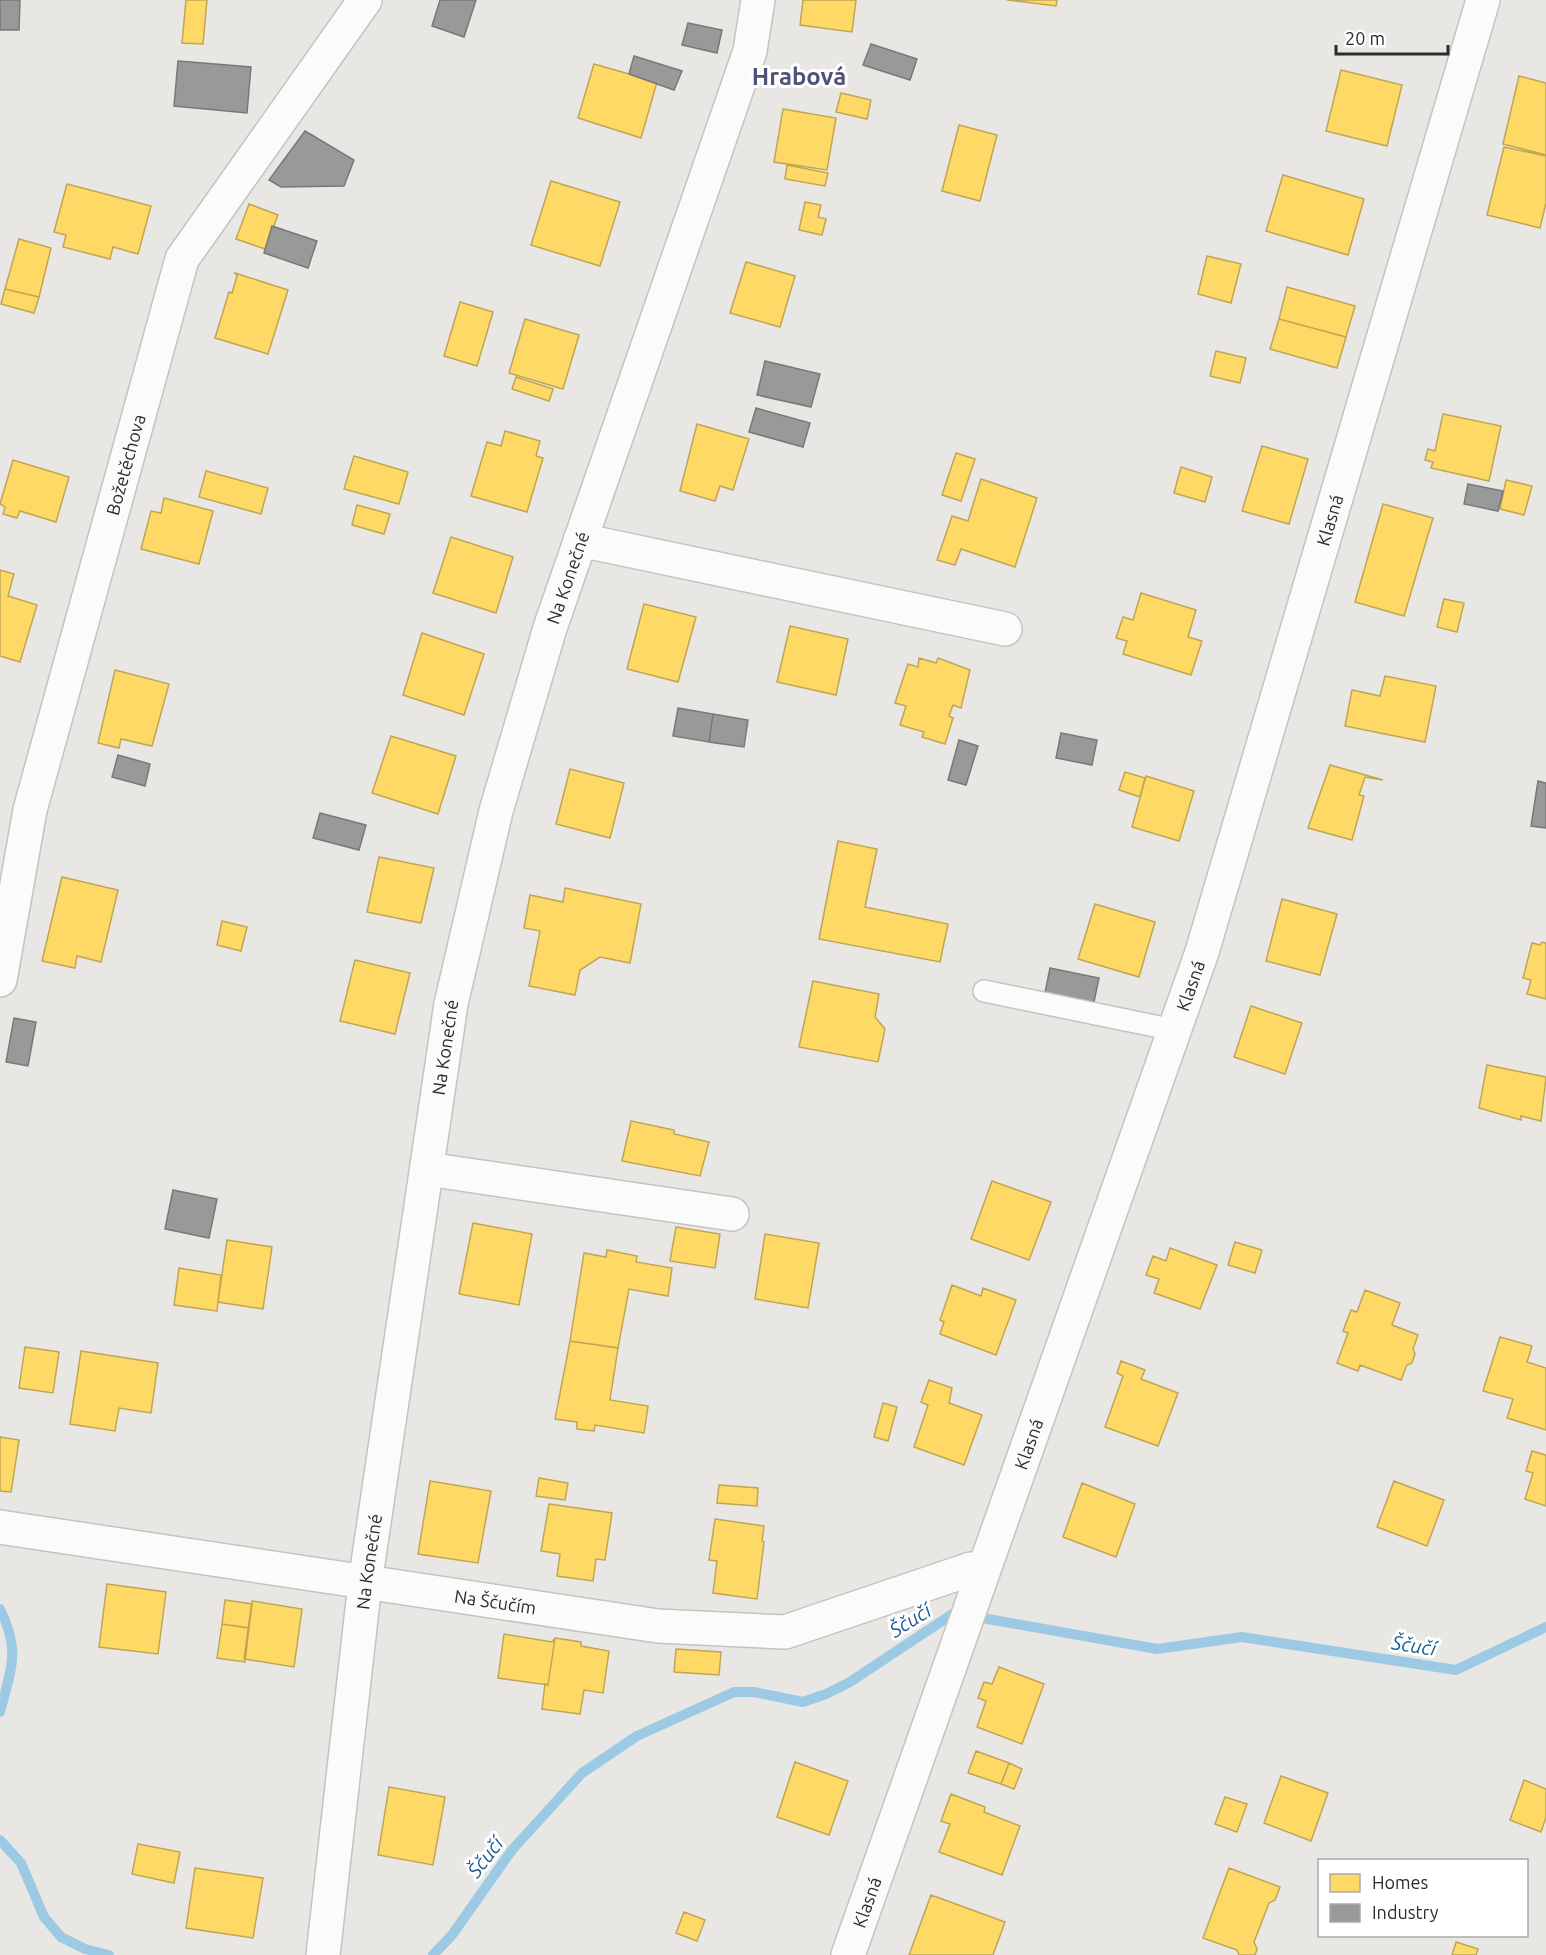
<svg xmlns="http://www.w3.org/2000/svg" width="1546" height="1955" font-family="Ubuntu,sans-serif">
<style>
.homes{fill:#ffd966;stroke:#c0a555;stroke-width:1.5}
.industry{fill:#999;stroke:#787878;stroke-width:1.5}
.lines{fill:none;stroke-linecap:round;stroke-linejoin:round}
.stream{stroke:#9ccae5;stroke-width:10}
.lane-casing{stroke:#c4c3c2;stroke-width:24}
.street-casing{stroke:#c4c3c2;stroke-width:36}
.lane{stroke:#fcfbfb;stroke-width:21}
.street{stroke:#fcfbfb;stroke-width:33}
.labels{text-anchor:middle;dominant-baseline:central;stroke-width:6;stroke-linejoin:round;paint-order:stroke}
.street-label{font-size:18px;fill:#2c2c2c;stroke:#fff}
.water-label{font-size:20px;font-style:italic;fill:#185b94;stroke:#fff}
.district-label{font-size:24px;font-weight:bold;fill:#4f5279;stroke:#fff}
</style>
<rect width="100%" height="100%" fill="#e9e7e3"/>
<path class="homes" d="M186 0H207L203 44 182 43Z
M803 0H856L852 32 800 25Z
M1007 0H1057L1056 6Z
M594 64 657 82 641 138 578 118Z
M1341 70 1402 85 1387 146 1326 131Z
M1519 76 1546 83V155L1503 144Z
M841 93 871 100 867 119 836 112Z
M783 109 836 118 827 170 774 162Z
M959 125 997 135 980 201 942 191Z
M1504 147 1546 156V203L1540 228 1487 215Z
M787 165 828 173 825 186 785 179Z
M1283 175 1364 199 1348 255 1266 231Z
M551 181 620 202 600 266 531 245Z
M67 184 151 206 138 254 113 247 110 259 63 247 66 235 54 232Z
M805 202 821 205 818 217 826 219 822 235 799 230Z
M249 204 278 215 265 249 236 239Z
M19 239 51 248 39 297 5 289Z
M1207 256 1241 264 1231 303 1198 294Z
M746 262 795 276 780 327 730 313Z
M235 273 288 290 268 354 215 338 229 292 232 293 237 276Z
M1287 287 1355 306 1346 337 1279 319Z
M5 289 39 297 34 313 1 304Z
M460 302 493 312 477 366 444 356Z
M525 319 579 335 563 389 509 373Z
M1279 319 1346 337 1337 368 1270 349Z
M1216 351 1246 358 1240 383 1210 376Z
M516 377 553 389 549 401 512 389Z
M1443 414 1501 426 1489 481 1431 468 1433 462 1425 460 1428 449 1435 451Z
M697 424 749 439 733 490 720 486 715 501 680 491Z
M505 431 540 441 536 456 543 458 527 512 471 496 487 442 501 446Z
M1262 446 1308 459 1289 524 1242 511Z
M956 453 975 459 961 501 942 495Z
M354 456 408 472 399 504 344 489Z
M13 460 69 477 56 522 20 511 17 518 3 514 5 507 0 504Z
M1181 467 1212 477 1205 502 1174 493Z
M206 471 268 488 261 514 199 497Z
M981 479 1037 498 1015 567 961 549 955 565 937 560 952 516 968 521Z
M1506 480 1532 486 1524 515 1500 509Z
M164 498 213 511 199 564 141 549 151 511 161 513Z
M1383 504 1433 518 1404 616 1355 602Z
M357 505 390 514 384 534 352 525Z
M451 537 513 557 496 613 433 593Z
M0 570 14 574 8 596 37 605 20 662 0 656Z
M1141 593 1196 610 1188 637 1202 641 1191 675 1123 654 1127 641 1116 638 1123 617 1133 620Z
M1444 599 1464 603 1457 632 1437 627Z
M644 604 696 617 678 682 627 669Z
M790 626 848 639 836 695 777 682Z
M422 633 484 654 464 715 403 695Z
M919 658 936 663 938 658 970 670 961 708 953 705 949 716 953 718 945 744 922 737 924 732 900 725 906 706 895 703 908 664 918 667Z
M115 670 169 684 152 746 121 739 119 748 98 743Z
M1385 676 1436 686 1425 742 1345 726 1352 690 1380 696Z
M391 736 456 756 438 814 372 793Z
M1330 765 1383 780 1365 777 1359 795 1364 796 1352 840 1308 828Z
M570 769 624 783 610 838 556 824Z
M1125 772 1145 778 1140 797 1119 790Z
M1146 776 1194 791 1179 841 1132 827Z
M838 841 877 849 865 907 948 924 940 962 819 939Z
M379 857 434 868 421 923 367 912Z
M62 877 118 890 101 962 77 956 75 968 42 961Z
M565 888 641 904 630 963 600 957 580 970 575 995 529 986 540 931 524 928 530 895 563 902Z
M1282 899 1337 914 1320 975 1266 961Z
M1095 904 1155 922 1139 977 1078 959Z
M222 921 247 927 241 951 217 945Z
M1542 942 1546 943V999L1527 994 1531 980 1523 978 1532 943 1540 945Z
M355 960 410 973 395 1034 340 1021Z
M813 981 879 994 875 1017 885 1029 878 1062 799 1047Z
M1251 1006 1302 1023 1285 1074 1234 1057Z
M1487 1065 1546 1077 1541 1121 1521 1116V1120L1479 1108Z
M631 1121 674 1130V1134L709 1142 700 1176 622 1161Z
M992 1181 1051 1202 1029 1260 971 1239Z
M473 1223 532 1234 519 1305 459 1294Z
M676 1227 720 1234 715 1268 670 1261Z
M765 1234 819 1243 808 1308 755 1299Z
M227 1240 272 1247 263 1309 218 1302Z
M1235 1242 1262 1250 1255 1273 1228 1265Z
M1170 1248 1217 1265 1200 1309 1154 1293 1159 1279 1146 1275 1153 1256 1166 1261Z
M607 1250 637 1256 636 1262 672 1268 668 1296 629 1289 618 1348 570 1341 584 1253 606 1257Z
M179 1268 221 1275 217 1311 174 1305Z
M952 1285 981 1296 983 1288 1016 1300 996 1355 940 1334 944 1322 940 1320Z
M1365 1290 1400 1303 1392 1325 1418 1335 1413 1349 1415 1354 1412 1363 1407 1365 1401 1380 1360 1365 1358 1371 1337 1363 1348 1333 1343 1331 1351 1310 1357 1312Z
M1500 1337 1532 1346 1527 1362 1546 1368V1430L1507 1418 1513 1399 1483 1391Z
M570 1341 618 1348 610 1400 648 1406 644 1433 595 1425 594 1431 577 1429V1422L555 1419Z
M25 1347 59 1352 53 1393 19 1388Z
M81 1351 158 1363 151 1413 119 1408 115 1431 70 1424Z
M1121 1361 1145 1370 1141 1379 1178 1393 1158 1446 1105 1427 1123 1376 1117 1373Z
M929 1380 952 1388 949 1403 982 1415 964 1465 914 1447 928 1405 921 1402Z
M883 1403 897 1407 888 1441 874 1437Z
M0 1437 19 1440 11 1492 0 1491Z
M1532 1451 1546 1455V1506L1525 1499 1533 1473 1526 1471Z
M539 1478 568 1483 565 1500 536 1496Z
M430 1481 491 1491 478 1563 418 1554Z
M1394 1481 1444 1500 1427 1546 1377 1527Z
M1082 1483 1135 1504 1116 1557 1063 1537Z
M719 1485 758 1488 757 1506 717 1503Z
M549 1504 612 1513 605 1560 596 1559 593 1581 557 1576 560 1554 541 1551Z
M715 1519 764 1526 762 1541 764 1542 757 1599 713 1593 717 1561 709 1560Z
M107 1584 166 1592 158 1654 99 1647Z
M225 1600 252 1604 249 1628 222 1624Z
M252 1601 302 1609 294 1667 244 1659Z
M222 1624 249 1628 245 1662 217 1658Z
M504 1634 552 1642 555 1638 548 1685 498 1678Z
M555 1638 581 1642V1646L609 1651 603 1693 584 1690 580 1714 542 1709 545 1684 548 1685Z
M676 1649 721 1652 719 1675 674 1672Z
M999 1667 1044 1684 1022 1744 977 1727 986 1701 978 1698 984 1682 992 1684Z
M976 1751 1009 1763 1001 1784 968 1773Z
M795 1762 848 1781 829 1835 777 1817Z
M1009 1763 1022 1769 1014 1789 1001 1784Z
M1281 1776 1328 1793 1311 1841 1264 1823Z
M1524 1780 1546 1789V1817L1541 1832 1510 1820Z
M389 1787 445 1797 433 1865 378 1855Z
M951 1794 985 1807 984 1812 1020 1826 1002 1875 939 1852 950 1824 941 1821Z
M1225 1797 1247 1804 1237 1832 1215 1824Z
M138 1844 180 1852 174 1883 132 1874Z
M195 1868 263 1878 253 1938 186 1928Z
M1229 1868 1280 1887 1275 1900 1269 1903 1254 1942 1257 1949 1255 1955H1239L1237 1950 1203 1938Z
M931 1895 1005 1922 993 1955H909Z
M684 1912 705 1920 697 1941 676 1933Z
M1456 1942 1478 1949 1476 1955H1452Z"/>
<path class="industry" d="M0 0H20L19 30H0Z
M440 0H476L464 37 432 26Z
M688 23 722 30 717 53 682 45Z
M871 44 917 59 910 80 863 65Z
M634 56 682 71 674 90 629 74Z
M178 61 251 67 247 113 174 106Z
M305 131 354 160 344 186 281 187 269 180Z
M272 226 317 241 308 268 264 253Z
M765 361 820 374 811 407 757 395Z
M756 408 810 423 803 447 749 432Z
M1468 484 1503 491 1498 511 1464 504Z
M678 708 713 714 709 742 673 736Z
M713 714 748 720 744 747 709 742Z
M1061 733 1097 740 1092 765 1056 758Z
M959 740 978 746 966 785 948 780Z
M118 755 150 764 145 786 112 777Z
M1538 781 1546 783V828L1531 826Z
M320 813 366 825 359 850 313 838Z
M1050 968 1099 978 1094 1002 1045 993Z
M14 1018 36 1022 28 1066 6 1062Z
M173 1190 217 1199 209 1238 165 1229Z"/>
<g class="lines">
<path class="stream" d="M0 1609C21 1651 11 1669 0 1712
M0 1840 21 1863 44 1917 61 1937 85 1949 109 1955
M433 1955 452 1935 512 1850 582 1773 637 1736 734 1692H754L803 1702 826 1694 850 1682 954 1613 1157 1649 1242 1637 1456 1670 1546 1627"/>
<defs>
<path id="lane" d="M984 991 1174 1030"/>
<g id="street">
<path d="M580 540 1005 629"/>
<path id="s1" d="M0 980 30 810 182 259 365 0"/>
<path d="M427 1169 732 1214"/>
<path id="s2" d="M0 1527 658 1626 785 1632 971 1569 983 1570"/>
<path id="s3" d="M323 1955 365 1583 451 1004 496 811 550 628 750 51 758 0"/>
<path id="s4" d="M848 1955 1202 952 1483 0"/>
</g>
</defs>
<use href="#lane" class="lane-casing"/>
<use href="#street" class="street-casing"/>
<use href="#lane" class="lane"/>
<use href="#street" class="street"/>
</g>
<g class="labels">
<g class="street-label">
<text stroke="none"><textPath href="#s1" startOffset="531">Božetěchova</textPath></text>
<text stroke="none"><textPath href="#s4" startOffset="1514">Klasná</textPath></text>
<text stroke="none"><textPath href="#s3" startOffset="1402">Na Konečné</textPath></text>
<text stroke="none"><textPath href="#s4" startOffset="1028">Klasná</textPath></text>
<text stroke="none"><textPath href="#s3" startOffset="916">Na Konečné</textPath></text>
<text stroke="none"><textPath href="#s4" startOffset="542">Klasná</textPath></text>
<text stroke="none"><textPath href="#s3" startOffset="396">Na Konečné</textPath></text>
<text stroke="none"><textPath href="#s2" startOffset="501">Na Ščučím</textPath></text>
<text stroke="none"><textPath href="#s4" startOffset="56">Klasná</textPath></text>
</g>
<g class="water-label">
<text transform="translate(910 1620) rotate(-32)">Ščučí</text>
<text transform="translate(1414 1645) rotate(9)">Ščučí</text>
<text transform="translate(485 1857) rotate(-52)">Ščučí</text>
</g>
<g class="district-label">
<text x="799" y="76">Hrabová</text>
</g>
</g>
<rect x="1318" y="1859" width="210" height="78" fill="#ffffff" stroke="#ababab" stroke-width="1.5"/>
<rect x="1330" y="1874" width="30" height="18" fill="#ffd966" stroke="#ababab" stroke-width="1.5"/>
<text x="1372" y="1889" font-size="18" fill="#2c2c2c">Homes</text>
<rect x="1330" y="1904" width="30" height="18" fill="#999999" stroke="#ababab" stroke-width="1.5"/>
<text x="1372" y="1919" font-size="18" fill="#2c2c2c">Industry</text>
<path d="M1336 45v9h112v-9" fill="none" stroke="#2c2c2c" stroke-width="3"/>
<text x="1345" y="45" font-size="18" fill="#2c2c2c" stroke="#ffffff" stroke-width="4.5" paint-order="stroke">20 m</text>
</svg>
